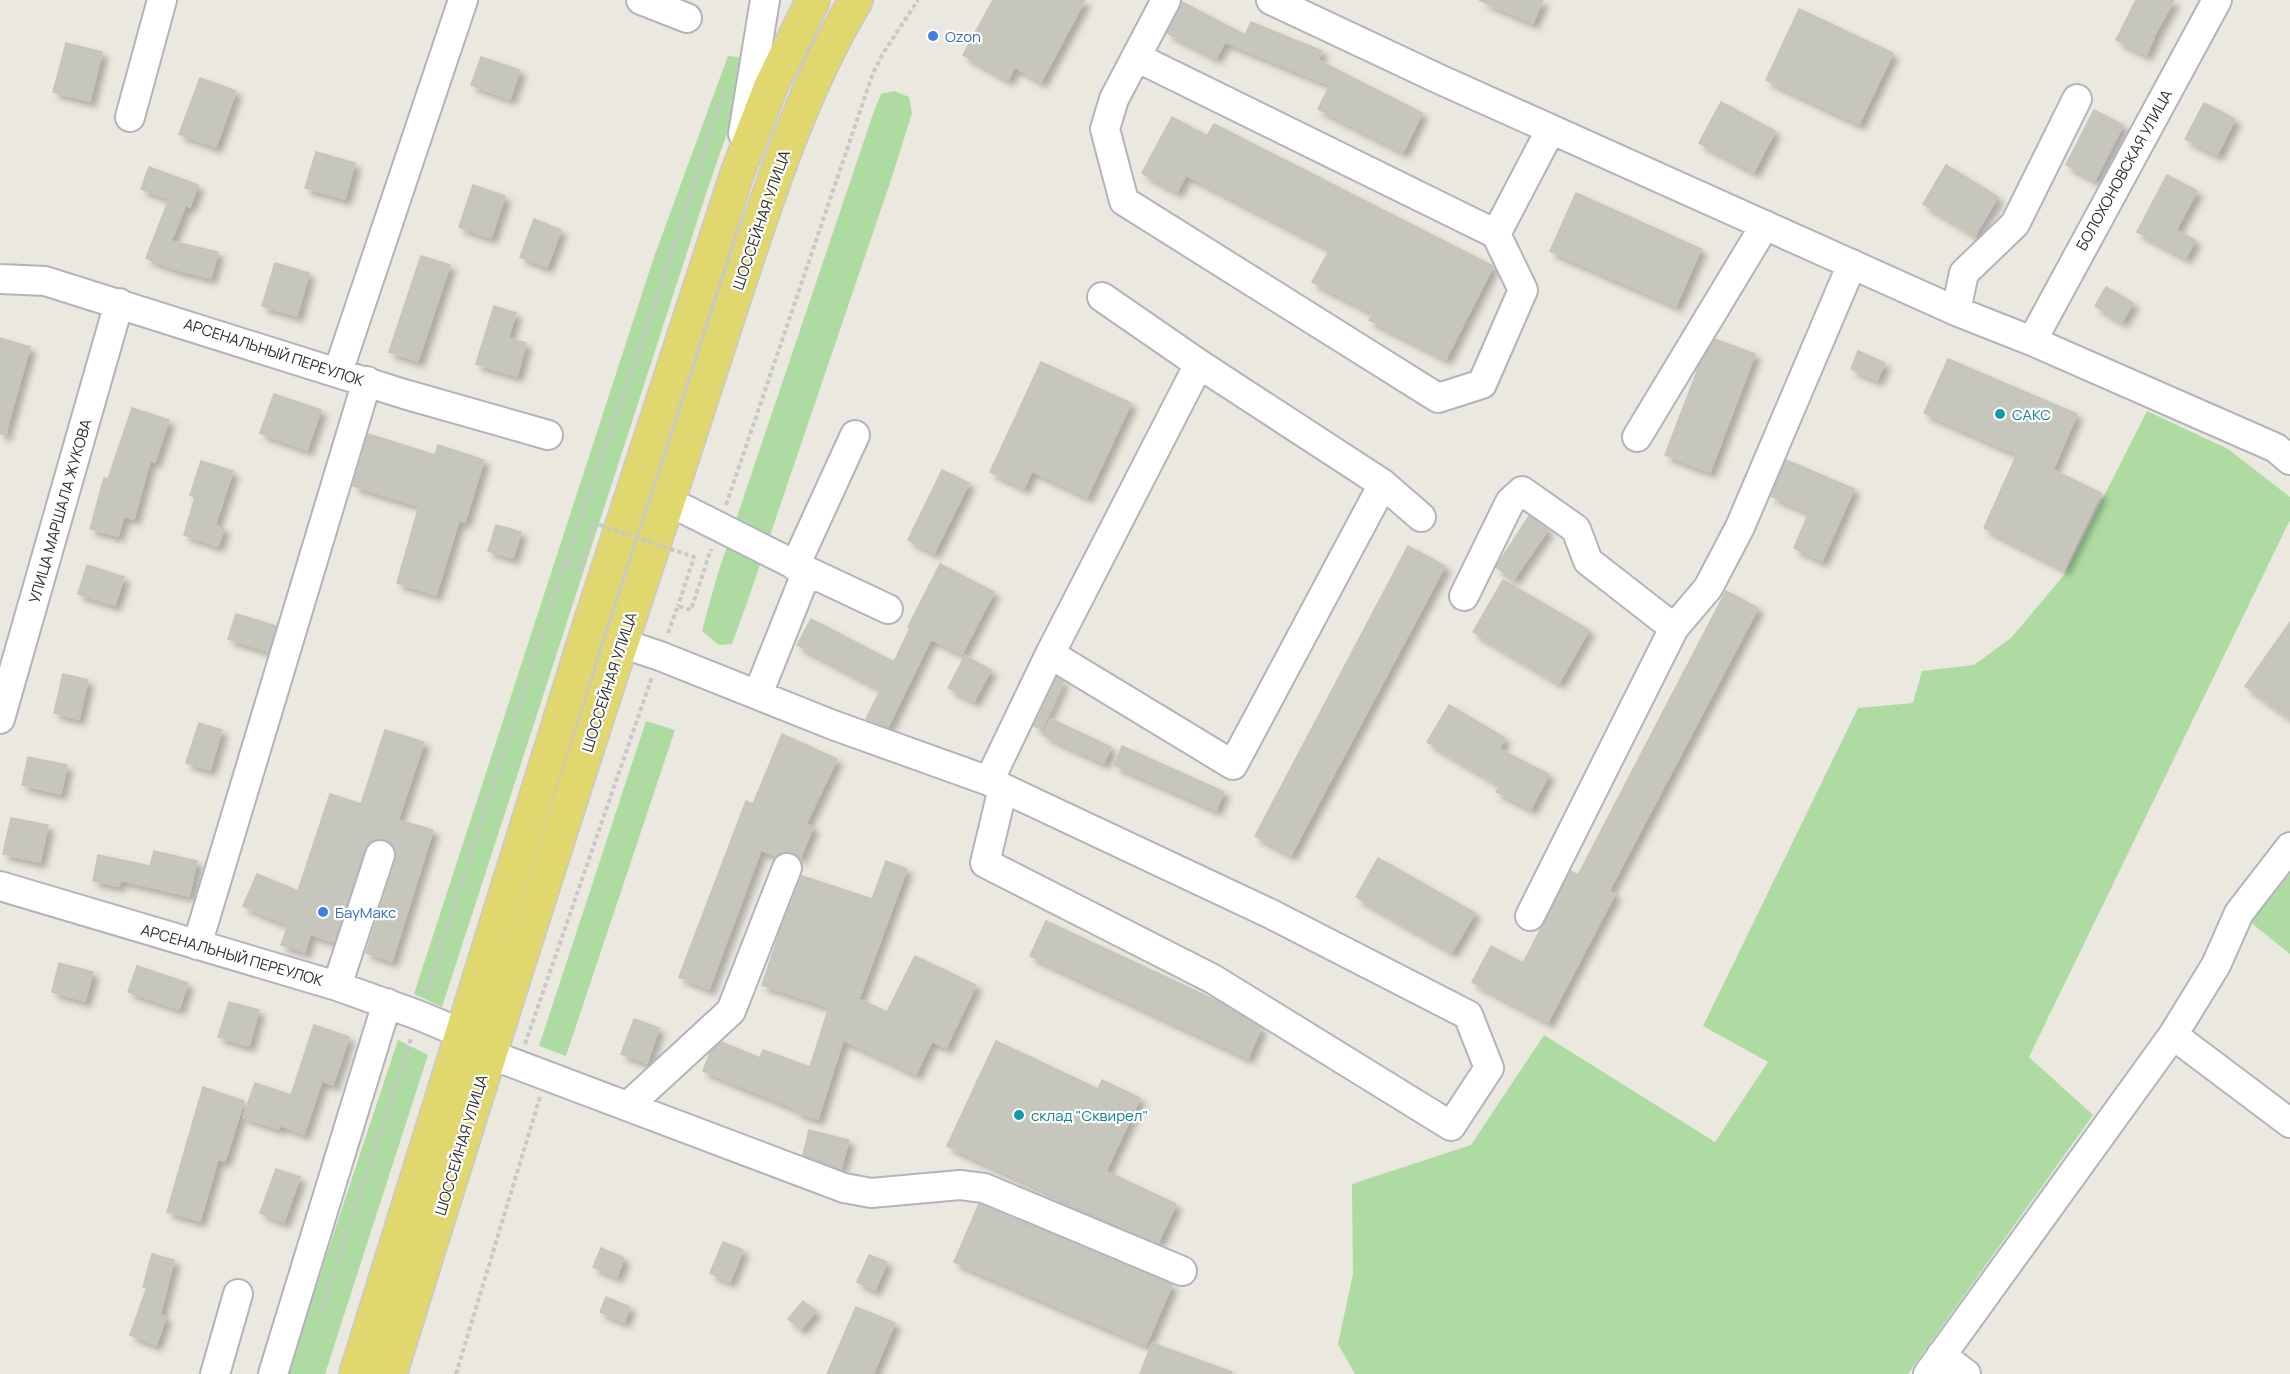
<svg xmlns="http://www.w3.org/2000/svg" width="2290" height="1374" font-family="Manrope,sans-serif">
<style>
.green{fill:#addba2}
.building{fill:#c7c6bd;stroke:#c7c4b9;stroke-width:1.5;filter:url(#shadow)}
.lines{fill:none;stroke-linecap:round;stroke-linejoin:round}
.minor-casing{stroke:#b3b3bd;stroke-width:32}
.major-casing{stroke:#c8c8c8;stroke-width:36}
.path{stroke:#c8c8c8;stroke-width:4;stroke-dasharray:4.5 3;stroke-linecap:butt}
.minor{stroke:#fff;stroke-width:28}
.major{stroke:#e1d76f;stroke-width:33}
.path-bridge{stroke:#c8c8c8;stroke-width:4;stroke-dasharray:4.5 3;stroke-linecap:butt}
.shop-dot{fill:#3f7fe0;stroke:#fff;stroke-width:2}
.culture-dot{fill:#0f9aa8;stroke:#fff;stroke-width:2}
.labels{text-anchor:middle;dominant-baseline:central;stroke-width:4.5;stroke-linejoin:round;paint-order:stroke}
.shop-label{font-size:15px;fill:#366cbe;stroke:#fff;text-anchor:start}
.street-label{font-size:15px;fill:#2b2b2b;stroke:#fff}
.culture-label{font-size:15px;fill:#0d838f;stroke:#fff;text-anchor:start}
</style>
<defs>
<filter id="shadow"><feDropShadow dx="5.5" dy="5.5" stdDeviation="3" flood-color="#0004"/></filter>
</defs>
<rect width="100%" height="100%" fill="#ebe8df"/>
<path class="green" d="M728 56 738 57 745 74 738 101 704 200 442 1007 414 994 654 257Z
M894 91 909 97 912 113 893 174 748 600 732 644 719 645 702 631 717 576 873 114 881 94Z
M2147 411 2228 449 2290 497V520L2029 1057 2093 1115 1908 1374H1355L1338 1344 1353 1274 1352 1184 1471 1145 1544 1035 1715 1142 1768 1062 1703 1026 1858 708 1913 703 1922 671 1974 665 2011 638 2064 575Z
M646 721 675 730 566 1056 539 1046Z
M2290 847V954L2239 913Z
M398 1040 428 1055 325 1374H287Z"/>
<path class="building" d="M993 0H1085L1041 82 1015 67 1008 80 963 55Z
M1479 0H1543L1533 23Z
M2136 0H2174L2153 38H2154L2146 55 2116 40Z
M1182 2 1245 35 1251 22 1322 51 1318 60 1422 113 1403 152 1318 109 1330 85 1225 42 1216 58 1167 33Z
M1799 9 1893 53 1859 124 1766 80Z
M66 43 102 52 90 101 53 92Z
M481 57 520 70 510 99 471 85Z
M200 78 236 91 216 147 179 134Z
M1721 102 1775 131 1754 172 1699 143Z
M2204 103 2235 119 2217 155 2185 139Z
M2094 110 2123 125 2095 180 2066 165Z
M1172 117 1207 136 1214 124 1493 266 1446 359 1369 320 1373 313 1312 282 1330 249 1186 175 1177 192 1142 173Z
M316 152 355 163 345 199 305 188Z
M1946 165 1998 197 1975 235 1923 204Z
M149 167 198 185 190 207 186 205 171 241 218 252 211 278 174 269 146 258 169 199 141 189Z
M2167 175 2197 191 2176 230 2195 240 2186 258 2137 232Z
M473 185 505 196 491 238 459 227Z
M1576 193 1701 249 1676 306 1550 251Z
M534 219 561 230 547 267 520 257Z
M421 256 450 265 418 361 389 352Z
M275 263 309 273 297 316 262 306Z
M2106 287 2133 303 2122 322 2095 306Z
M494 306 516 313 508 338 526 343 517 376 476 364Z
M0 338 30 347 5 435 0 434Z
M1715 339 1755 354 1710 472 1665 455 1699 366Z
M1858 351 1885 363 1877 380 1851 369Z
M1948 359 2077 414 2053 470 2101 493 2064 569 1984 528 2017 454 1924 413Z
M1041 362 1131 403 1087 497 1032 471 1024 488 990 472Z
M274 394 321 410 307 450 260 433Z
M132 408 169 420 155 462 150 461 134 519 124 516 118 536 90 529 104 478 108 479Z
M368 434 435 455 438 445 484 460 465 522 459 520 436 595 397 583 419 506 353 486Z
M1786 460 1854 489 1822 561 1794 548 1809 512 1771 496Z
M201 461 233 471 215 525 224 528 218 546 184 535 195 497 190 495Z
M942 470 969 483 934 553 908 540Z
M1529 516 1548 530 1514 579 1496 567Z
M496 525 521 532 513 558 488 551Z
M1408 546 1445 566 1291 855 1255 836Z
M940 564 994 592 962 654 931 639 888 727 866 719 881 689 797 645 811 619 894 662 910 628 908 627Z
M87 565 124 577 115 605 78 594Z
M1503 580 1589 630 1559 683 1473 632Z
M1726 591 1758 608 1609 891 1615 894 1548 1022 1472 982 1491 946 1523 963 1571 871 1578 875Z
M236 614 276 626 268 651 228 639Z
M2290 622V718L2245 686Z
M965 656 991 670 974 701 948 688Z
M63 674 88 680 79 719 54 713Z
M1057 678 1063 681 1041 729 1034 726Z
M1449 705 1505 738 1499 749 1549 774 1531 809 1496 792 1500 785 1427 742Z
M1051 719 1111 747 1104 763 1043 735Z
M199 723 222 730 210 770 186 763Z
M385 730 424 742 398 820 433 830 392 961 366 953 396 860V852L393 844 385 839H376L369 842 365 849 334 942 310 934 305 952 281 945 288 925 243 906 257 874 298 891 330 794 361 804Z
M782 734 837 759 806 824 813 827 800 859 792 852H784L776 856 761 850 709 989 679 977 746 801 753 804Z
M1122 746 1224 792 1216 810 1114 765Z
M28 757 67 765 61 794 22 785Z
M11 818 48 825 40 862 3 854Z
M154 851 197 861 189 896 120 880 119 886 93 881 98 855 150 866Z
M1378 858 1475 913 1452 952 1356 897Z
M886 861 907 869 859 999 887 1012 915 956 976 985 946 1048 932 1041 916 1074 843 1040 818 1119 796 1112 797 1109 703 1071 710 1053 721 1042 760 1058 763 1050 810 1067 829 1007 762 985 779 934 802 876 872 899Z
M1046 921 1215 1000 1261 1028 1248 1058 1030 956Z
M59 963 93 972 85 1001 52 992Z
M137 966 188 983 179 1009 128 992Z
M229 1002 259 1010 249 1046 218 1037Z
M634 1019 659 1028 647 1063 621 1054Z
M314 1025 349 1037 333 1085 322 1081 304 1134 280 1125 279 1129 243 1117 255 1083 291 1095Z
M996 1041 1098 1089 1102 1080 1140 1098 1106 1171 1176 1204 1158 1243 947 1146Z
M203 1087 244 1101 225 1161 218 1159 200 1221 167 1212Z
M809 1130 849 1140 841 1169 803 1155Z
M276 1169 300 1177 284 1222 260 1213Z
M979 1204 1172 1285 1146 1345 954 1262Z
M723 1242 743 1250 730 1282 710 1273Z
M601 1248 624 1258 617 1277 593 1267Z
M152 1254 174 1260 160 1315 166 1317 156 1345 130 1335 147 1287H143Z
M869 1255 887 1262 875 1290 857 1282Z
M606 1297 630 1307 624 1322 600 1312Z
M803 1301 816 1311 801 1329 788 1319Z
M856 1307 895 1323 873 1374H827Z
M1152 1343 1232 1372 1231 1374H1140Z"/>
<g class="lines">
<defs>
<path id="minor" d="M641 0 687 18
M1166 0 1114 99 1105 129 1124 201 1438 398 1482 384 1523 290 1496 234 1551 129
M1271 0 1439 79 1956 311 2032 341 2276 448 2290 460
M1136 57 1496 234
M130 117 162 0
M743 134 765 0
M0 279 45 281 404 394 548 435
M1102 297 1199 364
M1956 311 1964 273 2015 224 2077 99
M2032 341 2217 0
M338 372 463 0
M1637 437 1765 225
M668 501 807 571 758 694
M795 566 855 435
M807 571 888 609
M1464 596 1510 502 1522 491 1576 529 1588 561 1674 628
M621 643 660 656 833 725 989 781 1003 788 1271 914 1468 1015 1489 1068 1451 1126 1213 979 985 863 1003 788
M1050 654 1233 765 1383 484
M0 719 119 303
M989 781 1050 654 1199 364 1383 484 1421 517
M0 886 337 986 418 1015 461 1033
M1530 916 1674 628 1708 588 1740 527 1852 264
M197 945 367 381
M337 986 380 855
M2173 1035 2290 1123
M489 1054 844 1188 871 1193 960 1185 984 1188 1182 1271
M629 1105 731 1011 787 868
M1941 1355 1966 1374
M215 1374 238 1294
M273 1374 387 1003
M1928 1374 2173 1035 2216 965 2239 913 2290 847"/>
<path id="major" d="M356 1374 587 633 737 174 771 86 813 0
M390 1374C483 1074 577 775 676 477 699 405 723 334 746 262 776 172 807 82 856 0"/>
</defs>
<use href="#minor" class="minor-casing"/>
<use href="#major" class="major-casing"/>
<path class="path" d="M726 505 873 73 884 52 918 0
M565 562 580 568
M668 633 678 606 691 610 711 549
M426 992 565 562 667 268 724 90
M525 1044 652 677
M320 1314 411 1039
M456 1374 540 1097"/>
<use href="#minor" class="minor"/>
<use href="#major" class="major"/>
<path class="path-bridge" d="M580 568 594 523 694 557 678 606"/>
</g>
<g class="shop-dot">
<circle cx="933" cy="36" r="6"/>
<circle cx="323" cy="912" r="6"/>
</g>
<g class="culture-dot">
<circle cx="2000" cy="414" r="6"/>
<circle cx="1019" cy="1115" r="6"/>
</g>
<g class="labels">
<g class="shop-label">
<text x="945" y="36">Ozon</text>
<text x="335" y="912">БауМакс</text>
</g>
<g class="street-label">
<text transform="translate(2124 170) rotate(-61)">БОЛОХОНОВСКАЯ УЛИЦА</text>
<text transform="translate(761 220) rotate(-71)">ШОССЕЙНАЯ УЛИЦА</text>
<text transform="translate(274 352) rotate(18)">АРСЕНАЛЬНЫЙ ПЕРЕУЛОК</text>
<text transform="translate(60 511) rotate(-74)">УЛИЦА МАРШАЛА ЖУКОВА</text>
<text transform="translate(609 682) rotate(-72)">ШОССЕЙНАЯ УЛИЦА</text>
<text transform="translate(232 955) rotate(16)">АРСЕНАЛЬНЫЙ ПЕРЕУЛОК</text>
<text transform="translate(461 1145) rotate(-73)">ШОССЕЙНАЯ УЛИЦА</text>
</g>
<g class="culture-label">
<text x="2012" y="414">САКС</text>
<text x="1031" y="1115">склад "Сквирел"</text>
</g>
</g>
</svg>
